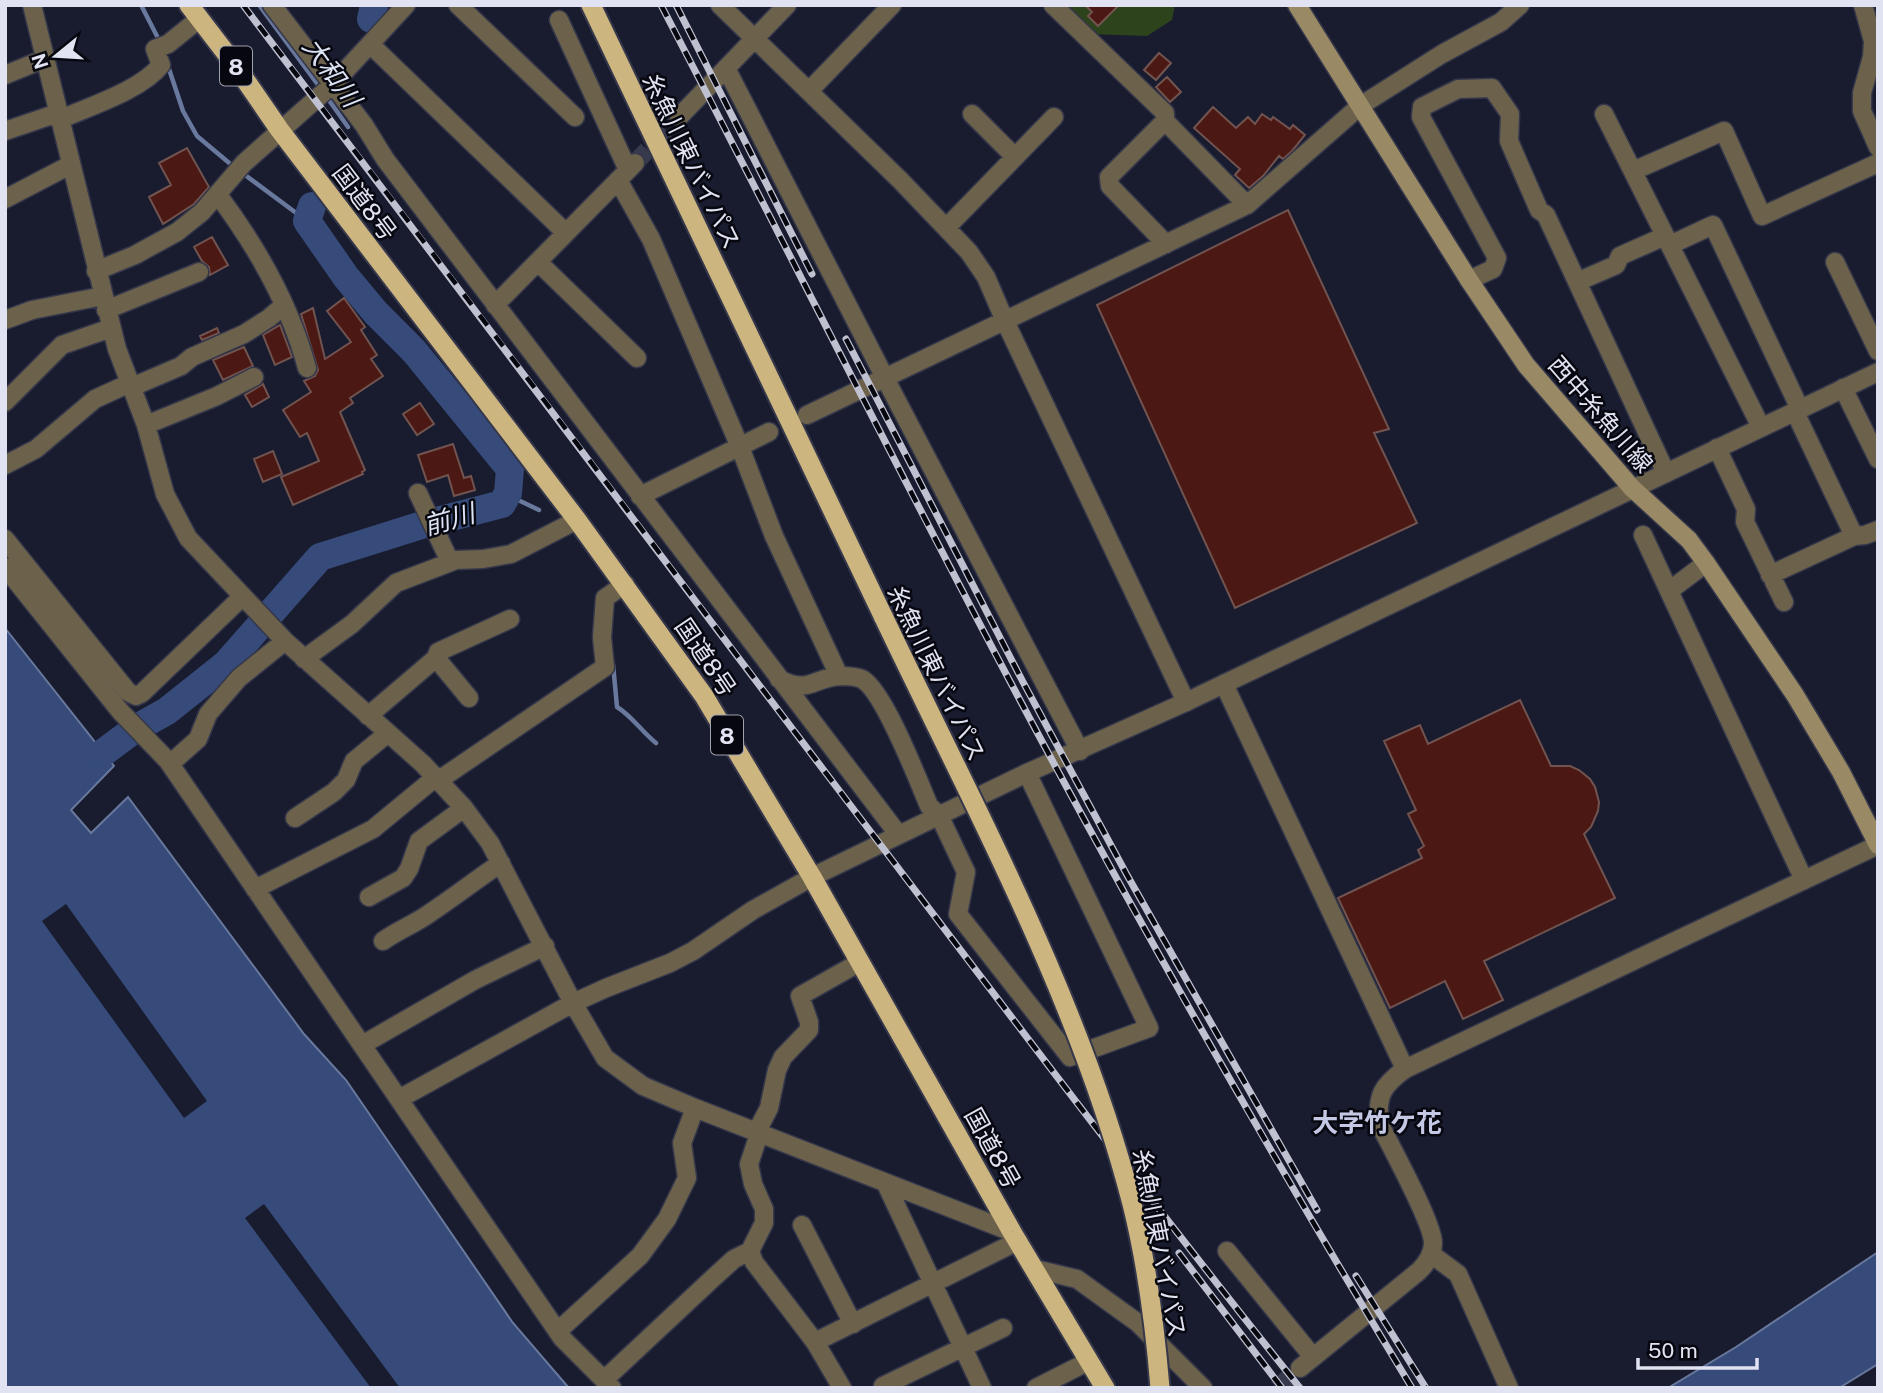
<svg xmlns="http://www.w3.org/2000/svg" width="1883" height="1393" font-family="'Public Sans','Noto Sans JP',sans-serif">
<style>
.green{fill:#2d431b}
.water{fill:#364b79;stroke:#69799d;stroke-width:2}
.pier{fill:#191b2f}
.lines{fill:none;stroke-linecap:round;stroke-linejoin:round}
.stream{stroke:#69799d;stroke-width:4.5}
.river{stroke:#364b79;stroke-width:28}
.building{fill:#4c1814;stroke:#715450;stroke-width:2}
.minor-tunnel{stroke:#37394c;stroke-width:18;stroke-dasharray:18 9;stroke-linecap:butt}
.tertiary-tunnel{stroke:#37394c;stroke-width:18;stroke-dasharray:18 9;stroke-linecap:butt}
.minor-casing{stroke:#35374a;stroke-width:21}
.tertiary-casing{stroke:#35374a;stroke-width:21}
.secondary-casing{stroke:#35374a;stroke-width:21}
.trunk-casing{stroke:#35374a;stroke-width:23}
.minor{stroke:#6c624b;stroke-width:18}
.tertiary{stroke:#6c624b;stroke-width:18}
.secondary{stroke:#998964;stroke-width:18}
.trunk{stroke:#cdb580;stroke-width:19}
.rail-casing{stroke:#bfc1d1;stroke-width:7}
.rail{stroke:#06070f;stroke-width:4.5;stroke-dasharray:13;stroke-linecap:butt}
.trunk-bridge-casing{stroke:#35374a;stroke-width:23;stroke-linecap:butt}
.trunk-bridge{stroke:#cdb580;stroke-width:19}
.labels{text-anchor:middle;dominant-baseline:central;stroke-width:5;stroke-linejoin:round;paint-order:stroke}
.shield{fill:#06070f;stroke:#9fa1ae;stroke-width:2}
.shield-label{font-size:23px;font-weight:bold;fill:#e1e3f2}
.street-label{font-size:24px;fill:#e1e3f2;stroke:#06070f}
.water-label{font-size:26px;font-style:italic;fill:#dce3f3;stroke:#06070f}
.neighbourhood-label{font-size:26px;font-weight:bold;fill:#c4c8e4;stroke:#06070f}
</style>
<rect width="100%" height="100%" fill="#191b2f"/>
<path class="green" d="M1046 5H1175L1172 20 1147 36 1089 34Z"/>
<path class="water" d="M5 628 114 766 71 810 91 833 128 797 304 1034 346 1080 513 1323 569 1388H5Z
M1878 1252V1364L1839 1388H1668L1736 1347Z"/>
<path class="pier" d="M66 904 207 1101 184 1118 42 921Z
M264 1204 400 1388H371L245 1218Z"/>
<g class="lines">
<path class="stream" d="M141 5 160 42
M259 5 321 89
M167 63 183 111 197 136 234 167
M326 96 348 127
M241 172 307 221
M505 498H514L539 510
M613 664 617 707C632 716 642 732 656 743"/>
<path class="river" d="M371 19 374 5
M104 752 135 729 167 711 226 664 320 557 425 524 502 504 508 493 510 469 414 351 376 313 346 277 307 221 312 206"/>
</g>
<path class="building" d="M1085 5H1119L1098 26 1088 16 1092 12Z
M1159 53 1171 63 1156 80 1144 70Z
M1167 77 1181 92 1170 102 1156 87Z
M1213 107 1236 128 1248 117 1255 124 1262 114 1271 120 1273 117 1290 129 1293 125 1305 135 1292 151 1283 159 1279 156 1263 176 1249 188 1235 175 1240 169 1194 128Z
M187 148 209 187 194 204 163 224 149 197 171 185 159 163Z
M1288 210 1389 429 1374 433 1417 523 1235 608 1097 305Z
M212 237 228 265 210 275 209 267 202 261 194 247Z
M344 298 365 327 361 330 377 355 371 359 383 376 350 398 353 403 340 412 365 470 362 472 363 474 293 505 281 477 319 461 307 433 300 437 283 410 311 392 304 381 315 376 318 370 301 314 313 308 325 359 351 342 327 311Z
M280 325 292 357 275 365 263 335Z
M217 328 219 333 202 340 200 336Z
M244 347 253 366 223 380 213 360Z
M263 384 269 397 252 407 245 395Z
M420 403 434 424 417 435 403 414Z
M453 444 464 478 471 476 475 490 454 496 448 475 427 482 418 455Z
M273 451 282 474 263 482 254 459Z
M1520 700 1551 766H1570L1579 770 1590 779 1595 787 1599 802 1598 811 1591 827 1584 834 1615 898 1484 961 1503 1000 1463 1019 1445 981 1390 1008 1338 898 1422 858 1418 850 1424 846 1408 814 1416 810 1384 741 1420 725 1428 744Z"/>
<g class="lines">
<path class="minor-tunnel" d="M635 163 679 117"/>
<path class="tertiary-tunnel" d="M1277 1388 1300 1368"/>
<defs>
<path id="minor" d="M32 5 117 349 146 425 165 494 188 538 285 641 423 764 464 808 490 843 573 1003 605 1058 643 1086 695 1108 1012 1232
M272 5 364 125 385 159 898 834
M406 5 370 44 566 233
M458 5 575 117
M720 5 900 180 969 252 986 277 1005 321 1186 702
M1053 5 1165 113V121L1247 205
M1863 5 1873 41 1872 57 1862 93V111L1878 147
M559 20 628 170
M726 68 885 378 1080 751
M5 75 44 59
M809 91 892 5
M972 114 1015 157
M1604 114 1761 427
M679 117 787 5
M59 120C90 106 140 91 161 65L155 49 168 44 199 19
M1165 121 1109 177 1110 186 1166 244
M5 131 58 113
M1633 171 1724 131 1762 216 1878 163
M618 180 651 239 740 447 774 536 839 676
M218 195C257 247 290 305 307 368
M5 199 70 165
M946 228 1054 117
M1670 245 1713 225 1800 409
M538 262 637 358
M1835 262 1878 351
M96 271 135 255 177 232 202 212 244 163 333 84 370 44
M1469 280 1493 269 1497 258 1421 117 1422 107 1458 89 1492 88 1510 114 1509 141 1539 210 1546 215 1666 473
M1577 282 1616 265 1620 256 1665 236
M495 305 635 163
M106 310 199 272
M5 320 32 310 103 296
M132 387 181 366 192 357 244 334 269 318 283 306
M1843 388 1878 459
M5 402 62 345 111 328
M1795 412 1854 536 1865 535 1878 530
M807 415 1247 205 1360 106 1442 54 1501 22 1520 5
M146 425 217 396 254 377
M1717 448 1746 509 1745 522 1784 602
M5 465 36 449 95 399 130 383
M418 493 450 562
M640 496 769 432
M1643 535 1669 591
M5 539 128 692 136 696 142 693 242 597
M1706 563 1669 591 1804 880
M5 567 120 711 168 761 562 1338 612 1388
M1770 575 1854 536
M436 658 469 698
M304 659 352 624 396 583 456 560 483 559 511 554 577 520
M779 679C810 695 813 677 841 676 846 676 857 677 862 679 884 691 918 780 929 806L939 815 966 872 958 914 1070 1057 1149 1028 1027 773
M1224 684 1405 1069
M368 716 436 658 438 652 510 619
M170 764 198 739 208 714 239 678 285 641
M439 780 605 667 602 637 605 598 625 584
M295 818 334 792 346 780 354 761 388 733
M255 889 373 829 436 777
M369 897 403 878 409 869 419 841 464 808
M383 941C398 930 415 924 430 913 454 897 477 879 501 863
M362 1045 475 980 545 946
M399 1099 573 1003 606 988 670 963 693 951 753 910 812 877
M756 1133 769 1108 777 1070 783 1057 809 1030V1022L800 996 860 962
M759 1134 749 1164 753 1184 764 1209V1223L750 1251 754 1262 815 1342 842 1388
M886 1184 982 1388
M802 1225 853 1324
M1227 1251 1313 1357
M1431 1254 1458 1274 1509 1388
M1035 1269 1077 1279 1138 1323 1203 1388
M558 1331 640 1256 667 1219 687 1178 682 1143 695 1108
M815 1342 1018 1241
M604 1380 712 1279 734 1259 750 1251
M883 1386 1003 1328
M1036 1388 1089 1361"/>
<path id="tertiary" d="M812 877 1027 773 1186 702 1878 372
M1300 1368 1419 1271C1427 1263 1433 1254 1433 1243 1433 1223 1390 1145 1379 1123 1377 1095 1382 1086 1405 1069L1878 845"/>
<path id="secondary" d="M1297 5 1469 280 1526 365 1632 488 1689 540 1706 563 1795 695 1841 772 1878 845"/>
<path id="trunk" d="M189 5 235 65 279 129 577 520 704 696 812 877 1012 1232 1105 1388
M591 5 884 618"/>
</defs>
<use href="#minor" class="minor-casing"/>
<use href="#tertiary" class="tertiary-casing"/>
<use href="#secondary" class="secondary-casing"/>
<use href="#trunk" class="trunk-casing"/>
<use href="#minor" class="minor"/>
<use href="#tertiary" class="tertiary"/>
<use href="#secondary" class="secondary"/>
<use href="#trunk" class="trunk"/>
<defs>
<path id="rail" d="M243 5C442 264 638 525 835 785 989 987 1141 1190 1300 1388
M661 5C779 232 893 461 1013 687 1139 925 1273 1158 1412 1388
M676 5 812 274
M846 339 1023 682 1127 875 1317 1210
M1179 1253 1282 1388
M1356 1276 1426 1388"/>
</defs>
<use href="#rail" class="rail-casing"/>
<use href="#rail" class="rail"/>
<defs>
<path id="trunk-bridge" d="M884 618C974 807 1080 1001 1132 1204 1147 1264 1155 1327 1160 1388"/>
</defs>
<use href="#trunk-bridge" class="trunk-bridge-casing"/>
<use href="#trunk-bridge" class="trunk-bridge"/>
</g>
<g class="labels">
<g class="shield">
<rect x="220" y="46.5" width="32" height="39" rx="5"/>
<rect x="711" y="715.5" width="32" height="39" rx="5"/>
</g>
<g class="shield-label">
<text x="236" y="66">8</text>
<text x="727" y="735">8</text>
</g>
<g class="street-label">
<text transform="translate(692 161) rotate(64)">糸魚川東バイパス</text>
<text transform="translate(365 202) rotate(53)">国道8号</text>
<text transform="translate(1601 414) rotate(49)">西中糸魚川線</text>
<text transform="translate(706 657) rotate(56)">国道8号</text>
<text transform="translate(937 673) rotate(64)">糸魚川東バイパス</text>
<text transform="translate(993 1148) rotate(61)">国道8号</text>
<text transform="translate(1160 1243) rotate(79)">糸魚川東バイパス</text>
</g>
<g class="water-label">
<text transform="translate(332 72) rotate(54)">大和川</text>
<text transform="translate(449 519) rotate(-16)">前川</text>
</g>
<g class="neighbourhood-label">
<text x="1377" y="1122">大字竹ケ花</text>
</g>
</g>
<rect width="1883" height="1393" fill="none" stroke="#e1e3f2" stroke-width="14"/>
<g transform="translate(56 56) rotate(252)" stroke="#06070f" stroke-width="5" paint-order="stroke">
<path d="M0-5L12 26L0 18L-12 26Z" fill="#e1e3f2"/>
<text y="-10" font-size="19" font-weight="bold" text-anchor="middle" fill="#e1e3f2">N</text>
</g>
<path d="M1638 1358v10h119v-10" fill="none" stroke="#e1e3f2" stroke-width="3.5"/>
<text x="1648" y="1358" font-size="21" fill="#e1e3f2" stroke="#06070f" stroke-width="5" paint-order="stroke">50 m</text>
</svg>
